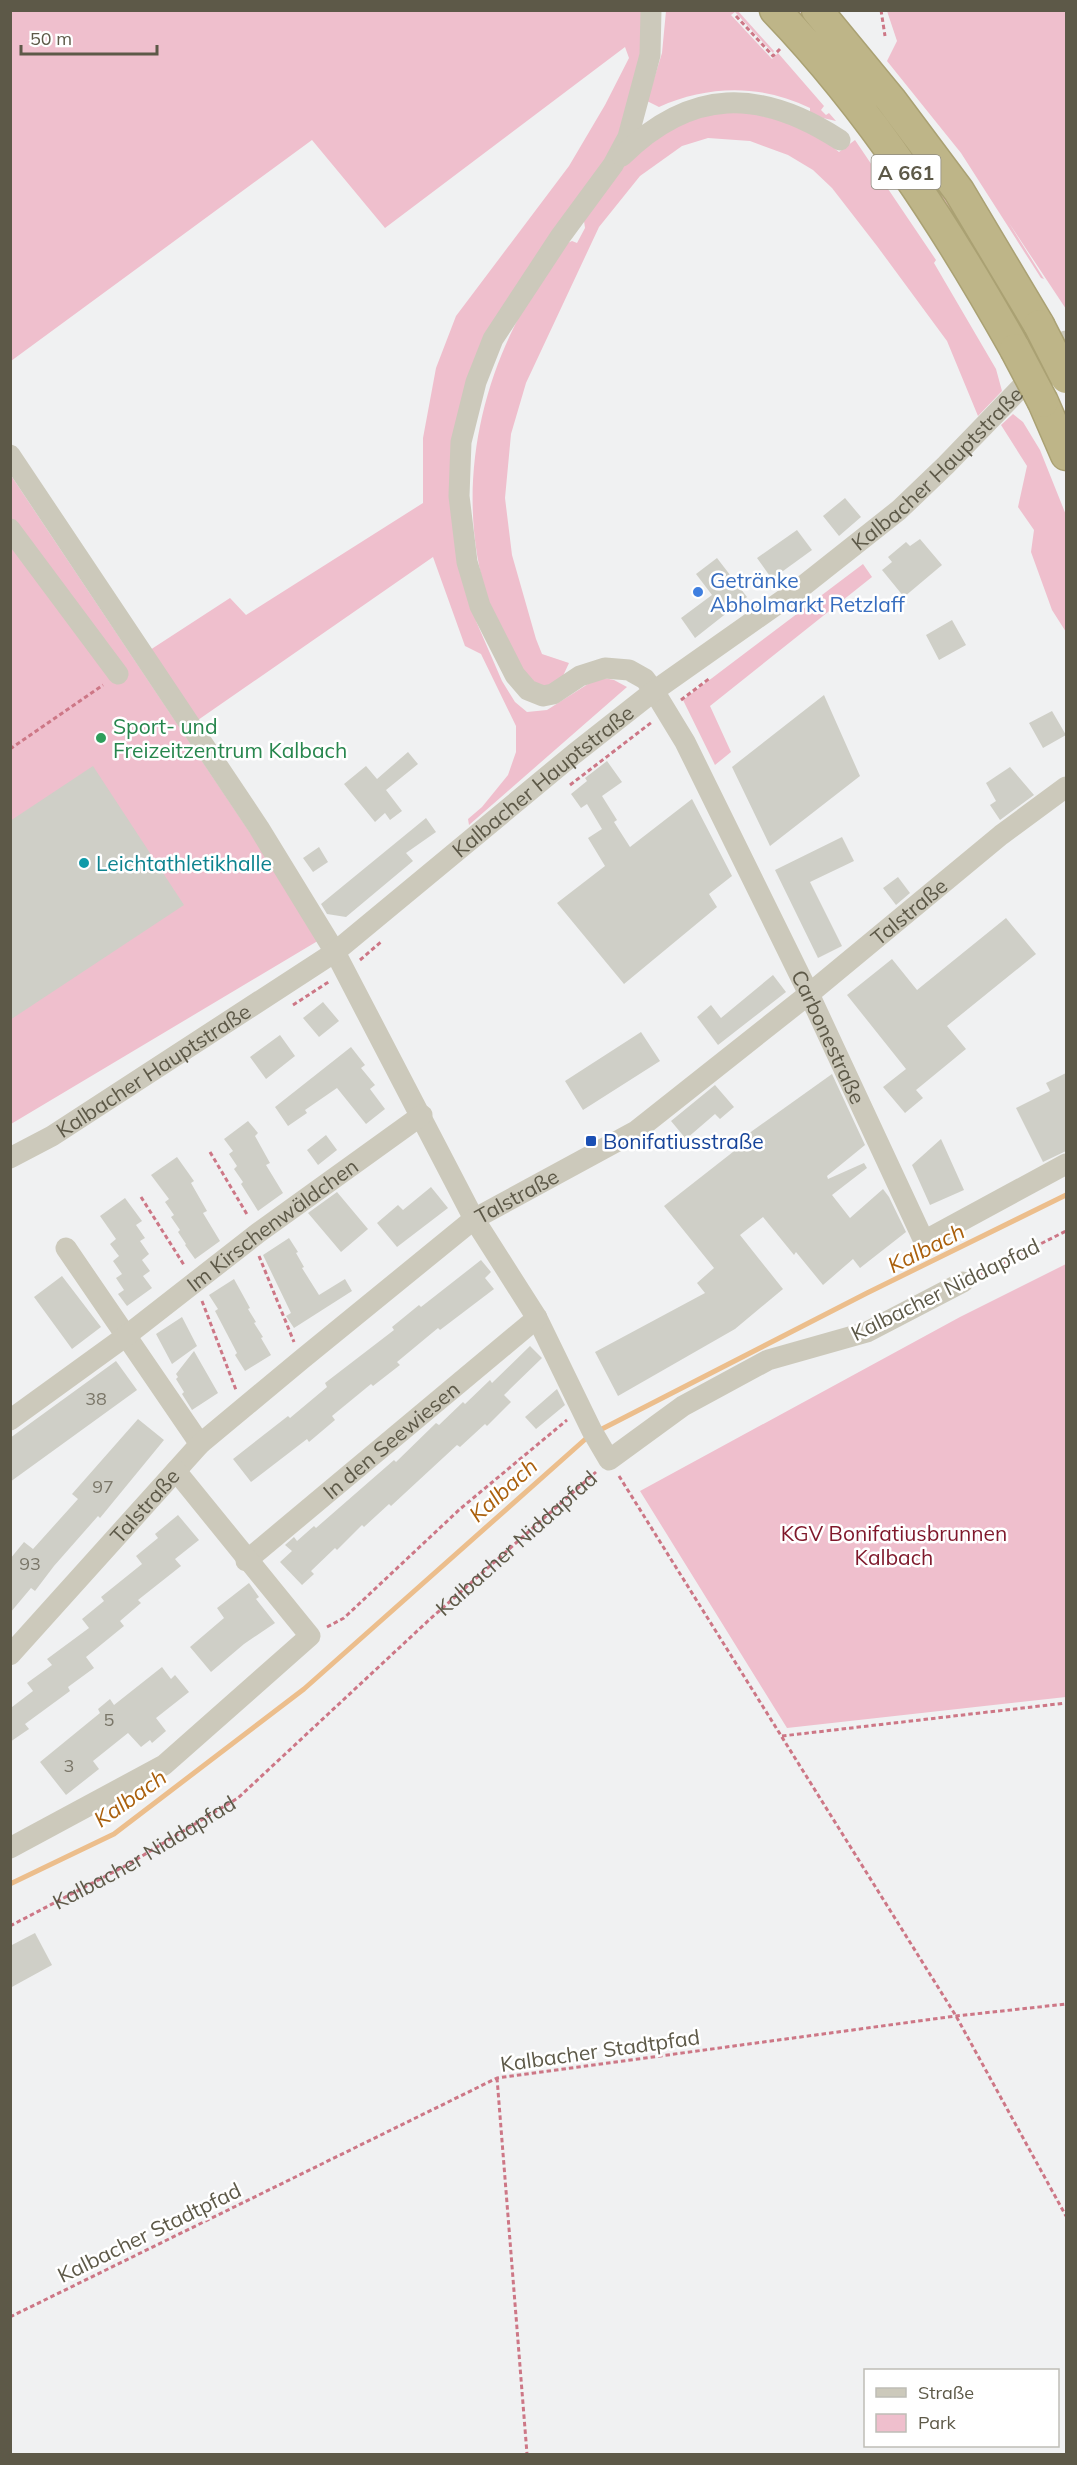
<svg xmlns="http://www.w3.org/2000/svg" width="1077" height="2465" font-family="Mulish,sans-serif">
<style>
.green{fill:#efbfcd}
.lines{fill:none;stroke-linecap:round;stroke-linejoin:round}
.stream{stroke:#ecbe8c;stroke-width:5}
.building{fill:#cfcfc7}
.highway-casing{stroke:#aaa173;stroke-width:33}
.path{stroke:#cd7786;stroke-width:3;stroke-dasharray:4.5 3;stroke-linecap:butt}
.minor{stroke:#ccc9bb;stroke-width:21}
.highway{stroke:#beb588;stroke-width:30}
.highway-bridge-casing{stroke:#aaa173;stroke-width:33;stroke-linecap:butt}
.highway-bridge{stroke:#beb588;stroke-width:30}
.shop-dot{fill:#3f7fe0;stroke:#fff;stroke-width:2}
.leisure-dot{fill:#2e9e5b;stroke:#fff;stroke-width:2}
.culture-dot{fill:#0f9aa8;stroke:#fff;stroke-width:2}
.transit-dot{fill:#1a4fb4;stroke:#fff;stroke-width:2}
.labels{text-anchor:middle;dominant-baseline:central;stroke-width:5;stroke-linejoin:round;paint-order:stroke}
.number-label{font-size:18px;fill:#7a7668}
.shield{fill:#fff;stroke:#8e8b7f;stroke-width:1.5}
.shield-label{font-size:20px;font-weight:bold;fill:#5d5948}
.street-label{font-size:21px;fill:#5d5948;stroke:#fff}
.shop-label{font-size:21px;fill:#366cbe;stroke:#fff;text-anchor:start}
.leisure-label{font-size:21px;fill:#27864d;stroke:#fff;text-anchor:start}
.culture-label{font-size:21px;fill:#0d838f;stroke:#fff;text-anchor:start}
.transit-label{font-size:21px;fill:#164399;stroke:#fff;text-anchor:start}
.park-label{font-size:21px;fill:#7f182b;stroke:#fff}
.water-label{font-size:22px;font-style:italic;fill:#aa600d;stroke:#fff}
</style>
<rect width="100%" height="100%" fill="#f0f1f2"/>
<path class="green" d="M11 11H647L646 46 616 146 512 294 454 449 476 621 502 681 515 702 527 712 547 710 599 677 614 680 627 687 469 825 468 819 482 807 508 775 516 752V726L481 654 465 646 433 557 198 720 150 650 230 598 246 615 423 503V438L436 368 456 316 569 166 605 105 629 58 625 47 385 228 312 140 11 361Z
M666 11H738L774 51 773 53 735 12 731 15 772 59 778 53 824 106 821 110 826 115 829 113 836 121 810 115V108C761 84 708 85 659 107L647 101 662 53Z
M791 11H799C843 59 886 110 923 164 962 219 996 277 1030 335L1025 339 989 274 948 209Z
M887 11H1066V309L1009 223 1044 279 1041 278 961 153 887 61 897 41Z
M719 106 806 126 839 152 855 140 936 260 934 263 996 369 1002 391 978 416 947 341 877 246 832 188 813 170 788 155 750 141 708 138 682 146 640 176 599 227 526 383 511 434 505 498 512 555 536 639 542 654 569 663 562 678 551 688 529 685C516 659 497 630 489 603 459 513 472 413 513 329 527 300 545 273 561 246L572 241 577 243 585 228 583 214 610 179 659 134Z
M1013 414 1023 422 1040 450 1066 515V632L1052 610 1031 552 1034 530 1018 507 1027 466 1001 425Z
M10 474 321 939 11 1124Z
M863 564 872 577 710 706 731 752 715 765 683 700Z
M1066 1264V1697L787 1728 640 1491 960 1317Z"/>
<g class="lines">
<path class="stream" d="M598 1431 867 1293 1066 1195
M10 1884 114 1834 304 1689 590 1435"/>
</g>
<path class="building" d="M845 498 861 517 839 536 823 516Z
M797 530 812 550 772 579 757 558Z
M920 539 942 565 904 597 882 570 892 562 888 557 906 542 910 546Z
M717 558 747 597 695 638 681 618 712 595 696 574Z
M952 620 966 645 939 660 926 635Z
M824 695 860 776 770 846 732 767Z
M1052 711 1066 735 1043 748 1029 723Z
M408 752 418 764 386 790 402 811 390 820 385 813 375 822 344 784 366 766 377 779Z
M607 761 622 782 602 796 617 820 614 822 630 847 692 799 732 876 709 894 717 907 624 984 557 903 605 866 588 838 602 829 587 804 581 808 571 794 587 781 585 778Z
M93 766 184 905 10 1020V821Z
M1010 767 1034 795 1000 820 990 805 996 801 986 783Z
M426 818 436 832 406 853 413 861 346 917 327 914 321 904Z
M842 837 854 861 810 882 842 946 818 958 775 870Z
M319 847 328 862 313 872 303 858Z
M898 877 910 893 896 905 883 888Z
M1006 918 1036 954 947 1026 966 1049 916 1090 923 1098 905 1113 883 1087 906 1069 847 995 892 959 917 990Z
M773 975 786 992 718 1045 697 1017 711 1005 721 1018Z
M323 1002 339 1021 319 1037 303 1018Z
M641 1032 660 1061 583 1110 565 1081Z
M280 1035 295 1056 266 1079 250 1057Z
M351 1047 365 1065 361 1068 375 1085 370 1089 385 1109 366 1124 337 1088 305 1110 307 1113 288 1126 275 1107Z
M1066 1073V1151L1043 1162 1016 1108 1050 1091 1046 1083Z
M832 1074 865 1145 827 1176 828 1179 864 1163 867 1168 832 1195 850 1218 883 1189 889 1197 906 1232 860 1268 853 1259 823 1285 796 1252 794 1255 763 1217 740 1235 783 1289 735 1329 618 1396 595 1352 705 1293 697 1283 714 1268 664 1206 738 1148 734 1144Z
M715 1085 734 1107 720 1119 715 1114 686 1139 671 1121Z
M248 1121 258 1133 255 1136 270 1163 266 1165 283 1193 258 1211 241 1184 243 1182 234 1169 237 1166 229 1154 233 1151 224 1139Z
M326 1135 337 1150 318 1165 307 1150Z
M941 1139 964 1190 930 1205 912 1165Z
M177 1157 194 1181 191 1183 207 1211 203 1213 220 1241 195 1259 185 1245 186 1244 178 1232 180 1230 171 1217 174 1215 165 1202 169 1199 151 1175Z
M431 1187 448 1208 397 1247 377 1223 398 1205 403 1210Z
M337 1192 368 1229 341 1252 308 1213Z
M125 1198 142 1221 136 1225 145 1238 140 1241 149 1254 142 1260 150 1271 143 1276 152 1288 127 1306 118 1294 124 1290 116 1278 122 1274 113 1261 119 1256 110 1244 116 1239 100 1216Z
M289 1238 298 1252 296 1253 304 1267 302 1268 319 1295 345 1279 352 1291 294 1328 286 1316 291 1313 263 1255Z
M481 1260 491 1272 485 1278 494 1289 440 1330 438 1328 397 1362 400 1365 373 1386 371 1384 332 1416 335 1420 309 1442 307 1439 251 1482 233 1459 288 1416 290 1418 327 1387 325 1383 394 1330 392 1327 419 1305 421 1307Z
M62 1276 101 1327 72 1349 34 1297Z
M234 1279 250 1308 248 1309 256 1322 254 1323 263 1337 261 1338 271 1355 245 1371 235 1355 237 1353 215 1311 218 1309 209 1295Z
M182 1317 197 1346 172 1364 156 1334Z
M530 1346 542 1358 504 1395 511 1402 487 1426 485 1424 460 1447 457 1445 391 1506 389 1504 364 1527 362 1525 337 1550 335 1548 311 1571 314 1574 302 1585 280 1562 292 1551 285 1545 294 1537 297 1541 314 1526 316 1528 394 1460 396 1462 436 1423 439 1425 463 1402 465 1404 490 1380 492 1383Z
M194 1351 218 1393 192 1410 182 1394 184 1392 176 1379 178 1377 176 1374Z
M116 1361 137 1390 10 1482V1438Z
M557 1389 565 1405 536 1429 525 1417Z
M138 1419 164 1440 100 1518 98 1516 54 1566 35 1591 31 1588 10 1613V1559L24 1542 33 1549 78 1499 72 1494Z
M178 1515 199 1540 175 1559 181 1566 138 1600 141 1603 120 1621 124 1626 86 1657 94 1668 68 1687 70 1691 25 1724 29 1729 10 1742V1704L12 1707 33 1691 27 1683 52 1665 47 1659 89 1628 82 1619 104 1601 101 1597 142 1564 136 1556 158 1538 155 1534Z
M249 1583 259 1597 256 1599 275 1623 244 1644 211 1672 190 1647 224 1618 217 1608Z
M162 1667 171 1679 175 1675 189 1692 156 1718 166 1731 152 1743 150 1740 141 1747 128 1733 93 1761 99 1769 66 1795 40 1762 100 1713 98 1709 110 1699 114 1705Z
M35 1933 52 1965 10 1988V1946Z"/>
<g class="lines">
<defs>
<path id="highway" d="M775 10C872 111 947 228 1015 349
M817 10 891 100 959 191 1039 325
M1043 402 1066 455"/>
</defs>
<use href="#highway" class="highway-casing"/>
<g class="path">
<path d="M881 10 885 36"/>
<path d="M736 16 773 56 780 49"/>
<path d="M681 700 710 678"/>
<path d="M10 749 103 685"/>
<path d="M570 785 652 722"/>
<path d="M360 960 382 941"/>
<path d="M293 1005 330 981"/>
<path d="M210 1152 248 1216"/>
<path d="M141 1197 184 1265"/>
<path d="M259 1256 294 1342"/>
<path d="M981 1274 1066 1231"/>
<path d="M202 1301 236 1390"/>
<path d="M619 1476 956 2016 1066 2216"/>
<path d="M327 1627 344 1618 460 1509 567 1420"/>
<path d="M782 1736 1066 1703"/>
<path id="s1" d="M10 1926 127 1865 238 1798 429 1620 596 1472"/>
<path d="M497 2078 527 2454"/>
<path d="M10 2317 497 2078 956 2016 1066 2004"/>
</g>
<g class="minor">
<path id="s2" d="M651 10 650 55 628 137 613 165 560 237 493 339 476 382 461 442 459 496 467 562 480 606 515 675 528 690 543 696 553 694 580 676 605 668 629 670 645 679 654 691 685 742 809 994 924 1241 1066 1164"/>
<path d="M622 156C691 88 760 88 840 140"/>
<path d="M10 455 259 828 335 952 474 1219 537 1318 592 1431 609 1460 683 1406 768 1360 867 1332 963 1282"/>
<path d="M10 529 118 674"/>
<path id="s3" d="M10 1158 52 1136 335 952 574 754 654 691 803 586 899 510 946 465 1066 341"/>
<path d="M66 1248 200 1444"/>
<path id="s4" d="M10 1420 126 1336 258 1233 422 1115"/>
<path id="s5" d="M246 1561 537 1318"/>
<path id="s6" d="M10 1655 200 1444 301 1360 474 1219 636 1131 809 994 1001 835 1066 787"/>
<path d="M10 1848 164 1765 310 1636 176 1471"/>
</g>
<use href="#highway" class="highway"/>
<defs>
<path id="highway-bridge" d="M1039 325 1066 378
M1015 349 1043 402"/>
</defs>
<use href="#highway-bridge" class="highway-bridge-casing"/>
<use href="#highway-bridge" class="highway-bridge"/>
</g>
<circle class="shop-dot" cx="698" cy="592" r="6"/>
<circle class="leisure-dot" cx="101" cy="738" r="6"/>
<circle class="culture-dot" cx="84" cy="863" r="6"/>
<rect class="transit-dot" x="585" y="1135" width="12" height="12" rx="3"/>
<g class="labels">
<g class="number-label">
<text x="96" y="1398">38</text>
<text x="103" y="1486">97</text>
<text x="30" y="1563">93</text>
<text x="109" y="1719">5</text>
<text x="69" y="1765">3</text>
</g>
<rect class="shield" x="871.5" y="155" width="69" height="34" rx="4.5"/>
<g class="shield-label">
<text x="906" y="172">A 661</text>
</g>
<g class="street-label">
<text stroke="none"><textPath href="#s3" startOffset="1158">Kalbacher Hauptstraße</textPath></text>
<text stroke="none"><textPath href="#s3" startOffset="654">Kalbacher Hauptstraße</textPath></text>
<text stroke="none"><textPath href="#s6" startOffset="1173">Talstraße</textPath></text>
<text stroke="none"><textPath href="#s2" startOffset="1275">Carbonestraße</textPath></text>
<text stroke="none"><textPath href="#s3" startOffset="168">Kalbacher Hauptstraße</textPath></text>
<text stroke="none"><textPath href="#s6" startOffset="687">Talstraße</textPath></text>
<text stroke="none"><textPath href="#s4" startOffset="327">Im Kirschenwäldchen</textPath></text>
<text transform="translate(945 1289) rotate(-26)">Kalbacher Niddapfad</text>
<text stroke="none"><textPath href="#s5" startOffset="189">In den Seewiesen</textPath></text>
<text stroke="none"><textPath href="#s6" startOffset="201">Talstraße</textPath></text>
<text stroke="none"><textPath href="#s1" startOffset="639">Kalbacher Niddapfad</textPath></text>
<text stroke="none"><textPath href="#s1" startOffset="153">Kalbacher Niddapfad</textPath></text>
<text transform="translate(600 2050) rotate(-8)">Kalbacher Stadtpfad</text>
<text transform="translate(149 2232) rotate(-26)">Kalbacher Stadtpfad</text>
</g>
<g class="shop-label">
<text x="710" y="580">Getränke<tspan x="710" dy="24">Abholmarkt Retzlaff</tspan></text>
</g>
<g class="leisure-label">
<text x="113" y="726">Sport- und<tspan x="113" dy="24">Freizeitzentrum Kalbach</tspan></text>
</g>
<g class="culture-label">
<text x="96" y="863">Leichtathletikhalle</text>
</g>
<g class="transit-label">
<text x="603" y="1141">Bonifatiusstraße</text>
</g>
<g class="park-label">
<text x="894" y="1533">KGV Bonifatiusbrunnen<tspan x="894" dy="24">Kalbach</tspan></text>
</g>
<g class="water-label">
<text transform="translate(926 1248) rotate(-27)">Kalbach</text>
<text transform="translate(503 1490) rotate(-42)">Kalbach</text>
<text transform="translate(130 1798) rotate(-35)">Kalbach</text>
</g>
</g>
<rect width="1077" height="2465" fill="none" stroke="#5d5948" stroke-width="24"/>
<rect x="864" y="2369" width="195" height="78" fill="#ffffff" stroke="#bebdb6" stroke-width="1.5"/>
<rect x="876" y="2388" width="30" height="9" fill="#ccc9bb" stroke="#bebdb6" stroke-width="1.5"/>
<text x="918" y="2399" font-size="18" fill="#5d5948">Straße</text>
<rect x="876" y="2414" width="30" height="18" fill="#efbfcd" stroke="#bebdb6" stroke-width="1.5"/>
<text x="918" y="2429" font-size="18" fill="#5d5948">Park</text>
<path d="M21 45v9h136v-9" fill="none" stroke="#5d5948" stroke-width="3"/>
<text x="30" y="45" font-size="18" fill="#5d5948" stroke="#ffffff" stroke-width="4.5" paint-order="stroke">50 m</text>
</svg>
